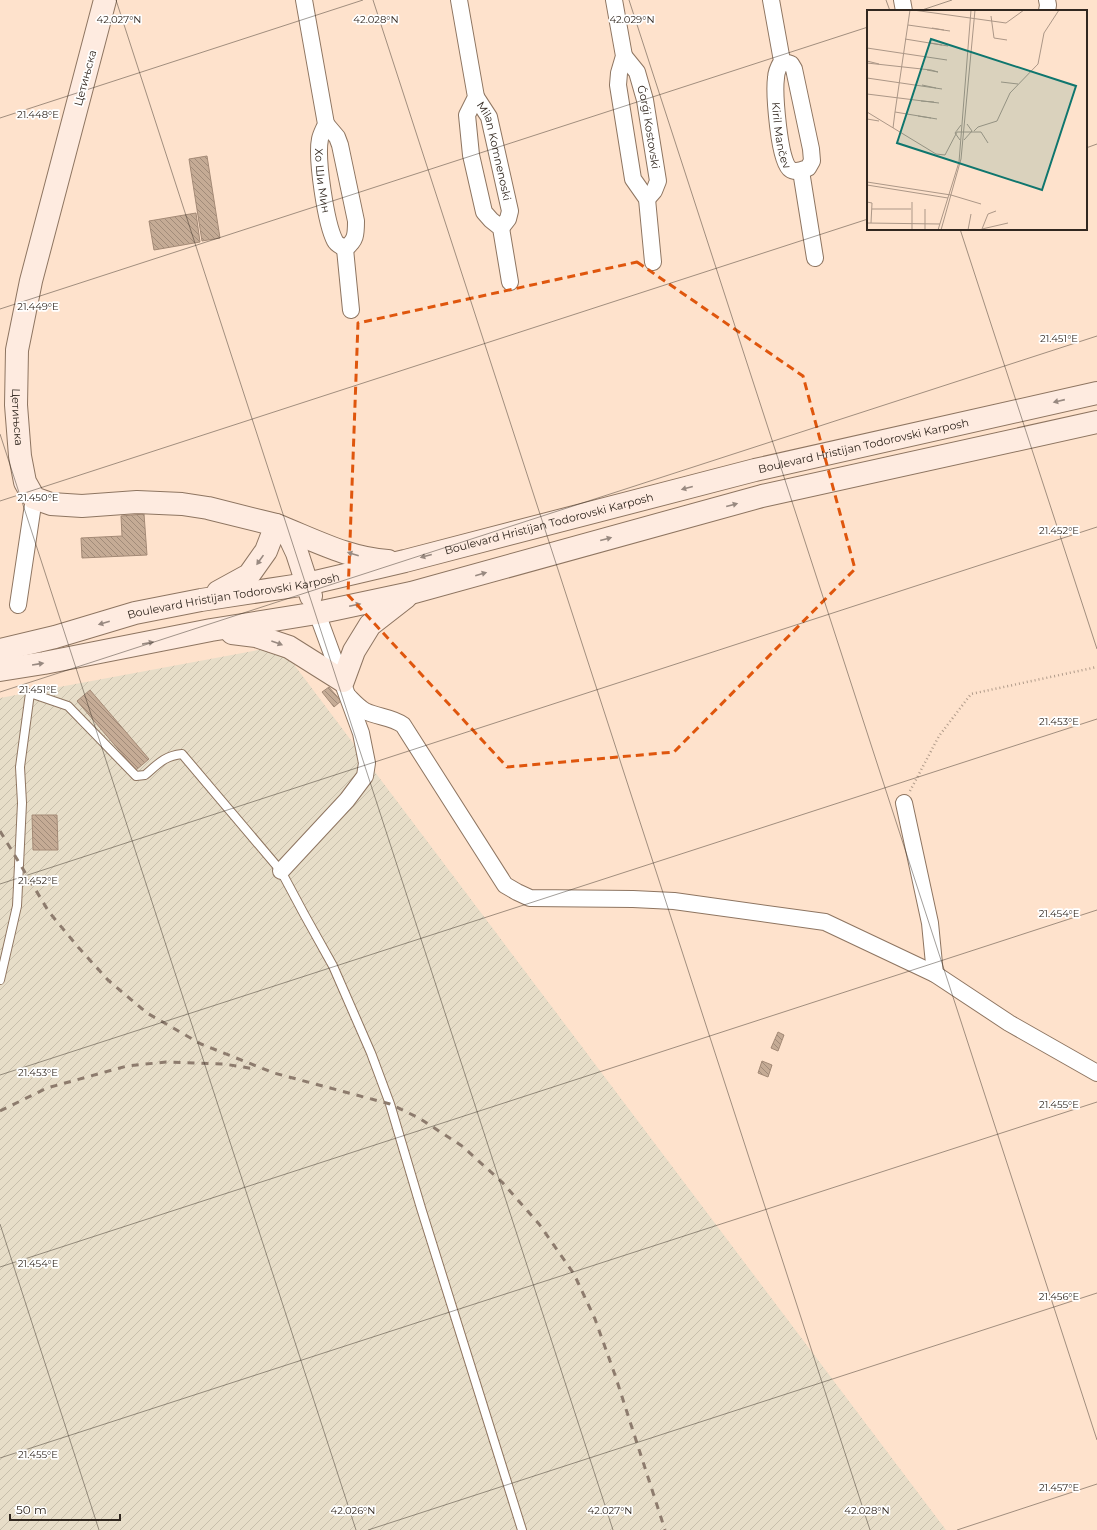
<svg xmlns="http://www.w3.org/2000/svg" width="1097" height="1530" font-family="Montserrat,sans-serif">
<style>
.industrial{fill:url(#industrial-furrows)}
.building{fill:url(#building-back-hatch);stroke:#a48a76}
.lines{fill:none;stroke-linecap:round;stroke-linejoin:round}
.lane-casing{stroke:#8e7561;stroke-width:10}
.street-casing{stroke:#8e7561;stroke-width:18}
.secondary-casing{stroke:#8e7561;stroke-width:24}
.path{stroke:#b09b8a;stroke-width:2.5;stroke-dasharray:1 3;stroke-linecap:butt}
.lane{stroke:#fff;stroke-width:8}
.street{stroke:#fff;stroke-width:16}
.secondary{stroke:#feebe0;stroke-width:22}
.rail{stroke:#8d7b6d;stroke-width:3;stroke-dasharray:7 7;stroke-linecap:butt}
.oneway{fill:#988980}
.marked{fill:none;stroke:#df560d;stroke-width:3;stroke-dasharray:8 5;stroke-linejoin:round}
.ticks{fill:none;stroke:#31271f;stroke-width:1;stroke-opacity:0.45}
.labels{text-anchor:middle;dominant-baseline:central;stroke-width:3.5;stroke-linejoin:round;paint-order:stroke}
.street-label{font-size:11px;fill:#31271f;stroke:#fff}
.inset-road{fill:none;stroke:#ac9787;stroke-width:1}
.view{fill:#0f766e;fill-opacity:0.15;stroke:#0f766e;stroke-width:2}
.inset-edge{fill:none;stroke:#31271f;stroke-width:2}
.ticks-label{font-size:10px;text-anchor:middle;fill:#31271f;stroke:#fff;stroke-width:3.5;stroke-linejoin:round;paint-order:stroke}
</style>
<defs>
<pattern id="industrial-furrows" width="10" height="10" patternUnits="userSpaceOnUse"><rect width="10" height="10" fill="#e7ddc8"/><path d="M-1 1l2-2M0 10L10 0M9 11l2-2" fill="none" stroke="#c7beab"/></pattern>
<pattern id="building-back-hatch" width="6" height="6" patternUnits="userSpaceOnUse"><rect width="6" height="6" fill="#c5ab95"/><path d="M-1 5l2 2M0 0l6 6M5-1l2 2" fill="none" stroke="#a18b79"/></pattern>
</defs>
<rect width="100%" height="100%" fill="#fee2cc"/>
<path class="industrial" d="M280 646 946 1530H0V698Z"/>
<path class="building" d="M207 156 220 238 202 241 189 159Z
M196 213 200 242 154 250 149 221Z
M144 514 147 555 82 558 81 538 122 536 121 516Z
M329 687 341 701 334 707 322 692Z
M90 690 149 759 136 770 77 701Z
M32 815H57L58 850H33Z
M778 1032 784 1035 778 1051 771 1048Z
M762 1061 772 1065 768 1077 758 1073Z"/>
<g class="lines">
<defs>
<path id="lane" d="M0 980 17 906 22 803 20 767 30 693 68 706 136 776 145 775C158 764 164 756 182 754L281 871 304 914 333 966 371 1053 390 1104 421 1208 522 1530"/>
<g id="street">
<path id="s1" d="M304 0 326 124C324 129 321 134 320 139 316 158 326 224 335 241 337 245 342 246 345 249"/>
<path d="M459 0 476 97 467 115 471 155 484 212 491 220 501 228 510 282"/>
<path d="M614 0 624 56 619 73 618 85 633 179 647 199 653 262"/>
<path id="s2" d="M771 0 782 61C779 66 776 71 776 78 774 92 779 163 790 169 795 173 802 170 808 168L812 161 811 149 794 69 791 64 782 61"/>
<path d="M902 0 904 11"/>
<path d="M1047 11 1048 5 1047 0"/>
<path id="s3" d="M624 56 637 72 645 100 658 181 654 191 647 199"/>
<path id="s4" d="M476 97 489 117 510 211 508 219 501 228"/>
<path d="M326 124 337 137 340 145 356 221C356 235 356 240 345 249"/>
<path d="M801 171 815 258"/>
<path d="M345 249 351 310"/>
<path d="M18 605 34 498"/>
<path d="M348 696C353 701 358 707 365 711 377 717 392 717 403 725L505 885 517 892 530 898 633 899 674 901 825 922 935 974 1009 1023 1097 1073"/>
<path d="M904 803 930 923 935 974"/>
<path d="M281 871 347 800 365 776 367 763 361 733 317 613"/>
</g>
<g id="secondary">
<path id="s5" d="M105 0 31 281 17 350 16 405 20 456 25 482 34 498 51 504 82 506 137 502 182 504 208 508 276 525 290 538 297 553 311 596"/>
<path d="M218 592 249 575 266 551 276 525C312 539 349 559 388 561"/>
<path d="M232 633 256 636 289 647 343 681 354 651 370 625 406 597"/>
<path id="s6" d="M0 650 55 637 135 613 201 600 307 584 405 561 755 470 1097 393"/>
<path d="M0 670 44 663 211 630 317 613 411 593 762 496 1097 422"/>
</g>
</defs>
<use href="#lane" class="lane-casing"/>
<use href="#street" class="street-casing"/>
<use href="#secondary" class="secondary-casing"/>
<path class="path" d="M910 791 939 736 971 694 1097 667"/>
<use href="#lane" class="lane"/>
<use href="#street" class="street"/>
<use href="#secondary" class="secondary"/>
<path class="rail" d="M0 831 49 912 78 947 108 980 147 1013 201 1044 274 1073 390 1104 419 1118 462 1146 502 1182 539 1224 574 1274 595 1319 615 1375 665 1530
M0 1111 47 1088 127 1066 166 1062 224 1064 255 1069"/>
</g>
<defs><path id="oneway-solid" d="M-6-.8H1V-3.2L6.5 0L1 3.2V.8H-6Z"/></defs>
<g class="oneway">
<use href="#oneway-solid" transform="translate(1059 401) rotate(167)"/>
<use href="#oneway-solid" transform="translate(687 488) rotate(165)"/>
<use href="#oneway-solid" transform="translate(732 505) rotate(-15)"/>
<use href="#oneway-solid" transform="translate(606 539) rotate(-15)"/>
<use href="#oneway-solid" transform="translate(353 554) rotate(-163)"/>
<use href="#oneway-solid" transform="translate(426 556) rotate(165)"/>
<use href="#oneway-solid" transform="translate(260 560) rotate(125)"/>
<use href="#oneway-solid" transform="translate(481 574) rotate(-16)"/>
<use href="#oneway-solid" transform="translate(355 605) rotate(-12)"/>
<use href="#oneway-solid" transform="translate(104 623) rotate(164)"/>
<use href="#oneway-solid" transform="translate(148 643) rotate(-11)"/>
<use href="#oneway-solid" transform="translate(277 643) rotate(20)"/>
<use href="#oneway-solid" transform="translate(38 664) rotate(-9)"/>
</g>
<path class="marked" d="M637 262 803 376 855 569 674 752 507 767 348 595 358 323Z"/>
<path class="ticks" d="M116 0 613 1530M373 0 870 1530M629 0 1097 1440M886 0 890 11M919 11 952 0M0 118 363 0M1086 148 1097 144M960 229 1097 649M0 309 868 27M0 434 356 1530M0 501 868 219M0 692 1097 336M0 884 1097 527M0 1075 1097 719M0 1224 99 1530M0 1267 1097 910M0 1458 1097 1102M368 1530 1097 1293M957 1530 1097 1484"/>
<g class="labels">
<g class="street-label">
<text transform="translate(85 78) rotate(-75)">Цетињска</text>
<text stroke="none"><textPath href="#s3" startOffset="77">Ǵorǵi Kostovski</textPath></text>
<text stroke="none"><textPath href="#s2" startOffset="138">Kiril Mančev</textPath></text>
<text stroke="none"><textPath href="#s4" startOffset="58">Milan Komnenoski</textPath></text>
<text stroke="none"><textPath href="#s1" startOffset="184">Хо Ши Мин</textPath></text>
<text stroke="none"><textPath href="#s5" startOffset="428">Цетињска</textPath></text>
<text stroke="none"><textPath href="#s6" startOffset="888">Boulevard Hristijan Todorovski Karposh</textPath></text>
<text stroke="none"><textPath href="#s6" startOffset="564">Boulevard Hristijan Todorovski Karposh</textPath></text>
<text stroke="none"><textPath href="#s6" startOffset="240">Boulevard Hristijan Todorovski Karposh</textPath></text>
</g>
</g>
<g transform="translate(867 10)">
<rect width="220" height="220" fill="#fee2cc"/>
<path class="inset-road" d="M43 0 28 102 70 109M46 0 139 13 157 0M124 6 127 28 140 30M41 15 83 21M65 18 77 20M38 29 81 36M63 33 75 35M0 38 80 50M0 51 12 54M0 53 64 60 71 62 60 60M0 68 75 79M134 72 151 74M55 75 69 78M0 84 72 93M54 91 67 92M0 102 69 144 78 145 90 122H114L121 133M51 106 64 108M0 109 12 111M26 118 28 102M107 121 111 117 130 111 143 83 171 54 177 23 192 0M93 130 88 123 94 115M97 130 105 121 100 114M0 172 84 185 114 194M0 175 81 188M0 192 5 193 4 213M45 192V220M5 199H44M58 199V220M0 213 73 214M115 219 141 213M115 219 121 204 129 201M71 220 92 152 104 0M74 220 94 149 108 0M101 220 104 204"/>
<path class="view" d="M64 29 209 76 175 180 30 133Z"/>
<rect width="220" height="220" class="inset-edge"/>
</g>
<g class="ticks-label">
<text x="119" y="23">42.027°N</text>
<text x="376" y="23">42.028°N</text>
<text x="632" y="23">42.029°N</text>
<text x="38" y="118">21.448°E</text>
<text x="38" y="310">21.449°E</text>
<text x="1059" y="342">21.451°E</text>
<text x="38" y="501">21.450°E</text>
<text x="1059" y="534">21.452°E</text>
<text x="38" y="693">21.451°E</text>
<text x="1059" y="725">21.453°E</text>
<text x="38" y="884">21.452°E</text>
<text x="1059" y="917">21.454°E</text>
<text x="38" y="1076">21.453°E</text>
<text x="1059" y="1108">21.455°E</text>
<text x="38" y="1267">21.454°E</text>
<text x="1059" y="1300">21.456°E</text>
<text x="38" y="1458">21.455°E</text>
<text x="1059" y="1491">21.457°E</text>
<text x="353" y="1514">42.026°N</text>
<text x="610" y="1514">42.027°N</text>
<text x="867" y="1514">42.028°N</text>
</g>
<path d="M10 1514v6h110v-6" fill="none" stroke="#31271f" stroke-width="2"/>
<text x="16" y="1514" font-size="12" fill="#31271f" stroke="#ffffff" stroke-width="3" paint-order="stroke">50 m</text>
</svg>
